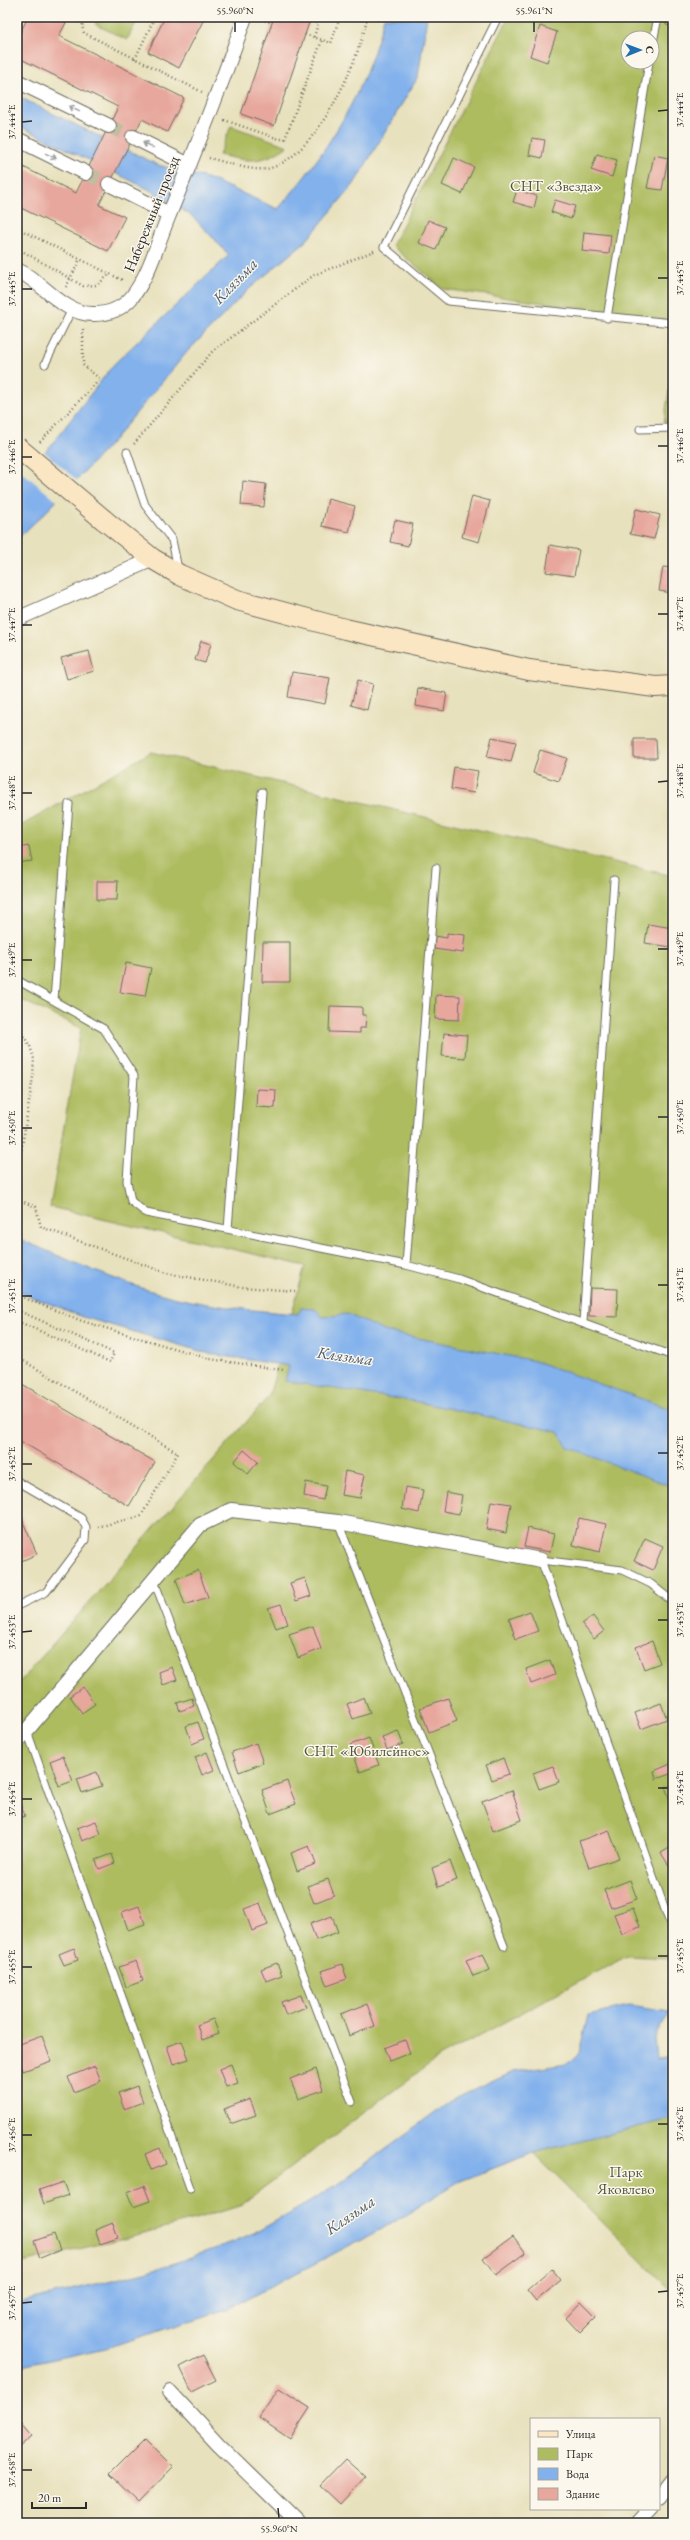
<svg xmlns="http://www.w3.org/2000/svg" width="690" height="2540" font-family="'EB Garamond',serif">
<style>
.green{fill:#adbc5f;stroke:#6c7445;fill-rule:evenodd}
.water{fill:#82b1ec;stroke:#566e8c}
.pier{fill:#e8e1bd}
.building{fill:#e7a79d}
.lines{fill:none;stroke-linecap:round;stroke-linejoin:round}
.minor-tunnel{stroke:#c2bda0;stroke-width:14;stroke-dasharray:14 7;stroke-linecap:butt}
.service-casing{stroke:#6d6b5e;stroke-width:9}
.minor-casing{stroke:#6d6b5e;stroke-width:16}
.secondary-casing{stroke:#6d6b5e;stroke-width:22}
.path{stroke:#6d6b5e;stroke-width:2.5;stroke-dasharray:1 3;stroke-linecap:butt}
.service{stroke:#fff;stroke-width:7}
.minor{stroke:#fff;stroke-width:14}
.secondary{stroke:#fbe6c4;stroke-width:20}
.secondary-bridge-casing{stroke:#6d6b5e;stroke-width:22;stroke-linecap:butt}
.secondary-bridge{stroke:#fbe6c4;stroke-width:20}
.oneway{stroke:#a0a0a0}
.ticks{fill:none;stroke:#2b2b2b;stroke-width:1.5}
.labels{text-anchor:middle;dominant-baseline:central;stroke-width:3;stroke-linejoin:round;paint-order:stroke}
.park-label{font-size:15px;fill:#52563b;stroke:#fbf7ec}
.street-label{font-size:15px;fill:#2b2b2b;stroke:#fbf7ec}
.water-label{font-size:16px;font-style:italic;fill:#495a6f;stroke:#fbf7ec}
.neatline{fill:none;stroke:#2b2b2b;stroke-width:1.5}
.ticks-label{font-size:10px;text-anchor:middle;fill:#2b2b2b}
</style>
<rect width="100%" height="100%" fill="#fbf7ec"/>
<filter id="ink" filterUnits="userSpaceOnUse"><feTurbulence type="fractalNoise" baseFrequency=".025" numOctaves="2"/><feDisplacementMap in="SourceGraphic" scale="8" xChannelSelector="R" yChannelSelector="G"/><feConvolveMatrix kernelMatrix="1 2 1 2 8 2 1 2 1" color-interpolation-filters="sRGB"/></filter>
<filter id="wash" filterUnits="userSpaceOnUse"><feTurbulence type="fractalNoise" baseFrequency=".012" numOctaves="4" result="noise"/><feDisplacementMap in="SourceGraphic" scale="16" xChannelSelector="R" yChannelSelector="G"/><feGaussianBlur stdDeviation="0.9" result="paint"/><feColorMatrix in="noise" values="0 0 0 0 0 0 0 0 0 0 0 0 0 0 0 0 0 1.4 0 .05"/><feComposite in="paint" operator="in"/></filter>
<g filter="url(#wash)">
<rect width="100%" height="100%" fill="#e8e1bd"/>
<path class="green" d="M99 17H139L127 40 95 24Z
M509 17H673V321L443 289 392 246ZM628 38H652V62H628Z
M231 126 288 146C262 164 250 162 219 155Z
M673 365V423H664Z
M151 752 673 876V1958L627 1956 436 2059 239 2206 195 2220 27 2262 17 2263V1685L269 1396 305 1266 50 1207 81 1028 17 998V828Z
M673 2118V2293L533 2153Z"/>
<path class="water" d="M384 17H427L418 77 354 184 307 240 248 290 187 352 113 441 48 510 17 539V480L48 449 114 364 229 255 192 216 148 189 17 125V96L158 165 210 179 278 209C327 153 367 90 384 17Z
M17 1238C69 1260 122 1285 177 1298 217 1307 257 1311 298 1314L301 1308 315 1309 323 1317 347 1314 387 1332 535 1361 673 1410V1487L567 1447 559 1432 418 1402 285 1381 289 1366 210 1354 83 1317 17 1291Z
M628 2006 670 2012 654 2038 656 2059 673 2057V2118L533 2153 458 2182 391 2224 227 2309 106 2348 17 2367V2303L158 2269 249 2236 324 2194 450 2101 513 2072 567 2064 579 2053 588 2015Z"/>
<path class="pier" d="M43 451 78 481 58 502 22 472Z"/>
<g id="blocks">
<path class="building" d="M28 17H69L59 36 184 98 167 132 142 119 99 205 125 217 108 251 17 206V164L76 193 118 107 17 57V39Z
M165 17H205L179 68 148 52Z
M274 17H311L274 126 241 114Z
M666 17H673V26L666 25Z
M540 26 557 32 547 62 530 56Z
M532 138 545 140 542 158 529 155Z
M597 154 617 160 612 177 591 170Z
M654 155 668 158 662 190 647 188Z
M454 158 474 167 462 194 442 185Z
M517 190 537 196 534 208 513 202Z
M555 200 575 206 571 219 551 212Z
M428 220 445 227 436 250 419 243Z
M584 232 611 235 609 254 582 251Z
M243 481 266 484 264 507 241 505Z
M472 496 490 501 479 542 462 537Z
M328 499 355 506 349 532 322 526Z
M636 509 660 515 654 539 630 534Z
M395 520 413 524 408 546 390 542Z
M550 545 579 550 574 576 546 572Z
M663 567 673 568V593L659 591Z
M201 641 211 644 205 663 195 660Z
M89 651 94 671 67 679 61 658Z
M292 672 330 678 325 704 288 697Z
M358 680 373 684 367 710 351 705Z
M418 688 447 693 444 711 416 706Z
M492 737 516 742 511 762 487 757Z
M634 739H656L657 758H634Z
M540 750 567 758 559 781 533 773Z
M454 767 478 771 474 793 451 789Z
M29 846 32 861 17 863V848Z
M97 881H118L117 900H97Z
M648 924 673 928 671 947 645 943Z
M447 933 465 935 463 953 434 949 435 936 447 938Z
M263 942H290V982H262Z
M126 963 151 968 145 996 120 992Z
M436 995 460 996 459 1020 435 1019Z
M330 1006 362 1007V1015H366L365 1028H360V1033L329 1032Z
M444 1033 467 1035 465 1058 442 1056Z
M257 1089 276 1090 275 1108 256 1107Z
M590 1288 618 1289 617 1317 589 1316Z
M17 1381 155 1462 129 1506 17 1439Z
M244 1450 258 1462 248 1474 234 1462Z
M345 1471 365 1475 360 1498 341 1495Z
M306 1482 326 1486 323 1500 304 1496Z
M405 1487 423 1490 419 1513 402 1509Z
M446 1492 462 1495 459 1514 443 1511Z
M491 1501 511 1504 506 1533 486 1529Z
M17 1508 37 1554 17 1563Z
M579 1518 606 1524 600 1552 573 1545Z
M528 1528 554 1534 550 1552 524 1547Z
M645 1538 663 1546 653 1570 634 1561Z
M198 1570 208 1597 185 1605 176 1579Z
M305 1578 311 1596 296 1601 290 1583Z
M281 1604 288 1624 276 1628 268 1608Z
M530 1611 538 1631 516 1639 509 1619Z
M593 1616 604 1631 594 1639 582 1624Z
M313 1626 321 1649 298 1658 289 1634Z
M652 1641 660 1663 644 1669 636 1647Z
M550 1660 555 1675 531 1684 526 1669Z
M172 1667 177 1680 163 1685 159 1672Z
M83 1687 95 1704 82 1713 70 1696Z
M364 1697 370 1713 353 1719 347 1704Z
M192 1698 194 1706 180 1711 177 1703Z
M448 1698 457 1721 429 1732 420 1708Z
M661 1703 667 1719 641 1729 635 1713Z
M198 1722 204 1739 192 1744 186 1726Z
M398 1731 403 1744 387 1750 382 1737Z
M369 1738 379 1765 360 1772 350 1745Z
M256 1743 263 1763 239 1772 232 1752Z
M207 1752 214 1770 202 1775 195 1757Z
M63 1756 73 1781 59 1786 50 1761Z
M503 1758 509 1774 492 1780 486 1765Z
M673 1763V1773L656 1779 654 1771Z
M553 1766 559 1782 539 1789 533 1773Z
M97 1772 102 1786 82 1793 77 1779Z
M287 1781 296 1804 270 1814 262 1790Z
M673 1785V1808L665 1787Z
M512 1790 522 1820 493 1831 482 1801Z
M19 1800 25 1816 17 1819V1801Z
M96 1821 101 1834 82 1841 77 1828Z
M609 1830 619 1858 589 1868 579 1841Z
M309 1846 316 1864 297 1871 291 1853Z
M673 1846V1865L670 1867 661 1853Z
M112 1854 115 1863 99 1869 96 1860Z
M450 1861 457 1880 438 1887 432 1868Z
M328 1879 334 1895 314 1903 307 1886Z
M630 1880 637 1899 611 1908 604 1890Z
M260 1903 268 1925 252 1931 244 1909Z
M139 1906 145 1924 128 1930 122 1912Z
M633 1908 640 1927 622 1934 614 1914Z
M332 1916 338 1932 316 1940 310 1924Z
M74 1948 78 1960 64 1965 59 1954Z
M483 1954 490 1970 473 1976 466 1960Z
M136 1961 143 1981 126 1987 119 1967Z
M277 1963 282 1975 266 1981 261 1969Z
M342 1964 347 1979 327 1986 321 1971Z
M301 1995 306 2007 286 2015 281 2002Z
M367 2004 375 2026 349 2036 341 2014Z
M213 2019 219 2034 202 2040 197 2025Z
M42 2036 51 2061 23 2071 17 2054V2045Z
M405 2040 410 2053 389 2061 384 2048Z
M182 2041 189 2059 173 2064 167 2046Z
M231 2064 238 2083 226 2087 219 2069Z
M95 2066 101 2081 74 2092 68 2077Z
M316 2069 323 2090 298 2099 290 2079Z
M137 2086 143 2102 124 2109 118 2093Z
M250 2099 256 2115 230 2124 224 2109Z
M160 2148 166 2164 151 2170 145 2154Z
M63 2182 68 2195 44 2204 39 2190Z
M144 2186 150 2201 133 2207 127 2192Z
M113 2223 118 2238 100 2244 95 2230Z
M54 2234 60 2250 40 2258 34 2241Z
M513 2236 526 2253 496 2275 483 2258Z
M552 2269 561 2280 536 2301 527 2290Z
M581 2302 596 2317 580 2333 566 2318Z
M203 2355 216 2380 192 2392 180 2367Z
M279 2388 310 2408 290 2439 259 2418Z
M17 2418 32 2436 19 2447 17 2445Z
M145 2439 173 2467 139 2502 110 2474Z
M345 2459 365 2477 340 2504 320 2485Z"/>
</g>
</g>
<g filter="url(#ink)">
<use href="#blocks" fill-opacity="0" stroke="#6d6b5e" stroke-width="1"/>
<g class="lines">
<path class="minor-tunnel" d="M109 126 133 137
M86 173 109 184"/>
<defs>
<path id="service" d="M498 17 384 247 448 301 673 323
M652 47 658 17
M607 318 649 62
M45 364 72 309
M640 429 673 428
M127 452 145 505 172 540 178 569
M17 980 104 1029 134 1076 127 1181 131 1201 146 1213 406 1265 459 1279 673 1356
M54 1000 69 804
M228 1229 262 792
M406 1265 436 868
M583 1322 614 880
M17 1481 81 1518 86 1527 85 1540 46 1592 17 1606
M338 1522 504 1946
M153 1578 352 2102
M673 1602 651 1584 622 1570 541 1560 673 1932
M27 1731 190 2188"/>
<path id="minor" d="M17 81 109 126
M133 137 189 165
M17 139 86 173
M109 184 169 214
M17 270C44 282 63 315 94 314 109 314 122 309 132 297 150 274 158 241 169 215 196 149 222 84 245 17
M17 619 153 559
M17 1742 200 1525 231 1510 338 1522 541 1560
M170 2392 218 2444 299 2523
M659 2499 673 2481
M637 2523 650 2509"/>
<path id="secondary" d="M104 520 153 559 180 575 237 600 345 629 529 670 655 687 673 686"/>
</defs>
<use href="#service" class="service-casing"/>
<use href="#minor" class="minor-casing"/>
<use href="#secondary" class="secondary-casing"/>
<path class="path" d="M86 17 82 26 84 33 202 92
M355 17 367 21
M261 19 272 23
M305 34 331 43 340 17
M314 37 320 17
M135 59 155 17
M224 120 279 139H285L322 40
M209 158C226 162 249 171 266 169 315 161 360 60 367 17
M17 228 124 281
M17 248 83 286 97 285 110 274
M66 287 80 259
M40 442 100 379 83 365V329
M134 444 212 352 314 275 374 251
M17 1026 30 1046 34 1059 33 1077 17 1178
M17 1199 36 1207 41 1227 166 1273 243 1287 295 1291
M17 1209 20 1210 17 1216
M17 1295 82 1321 210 1359 284 1370
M17 1310 114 1353 110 1362 17 1321
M17 1357 178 1453 141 1516 98 1527"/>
<use href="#service" class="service"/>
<use href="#minor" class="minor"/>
<use href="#secondary" class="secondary"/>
<defs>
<path id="secondary-bridge" d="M17 447 104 520"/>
</defs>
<use href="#secondary-bridge" class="secondary-bridge-casing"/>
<use href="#secondary-bridge" class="secondary-bridge"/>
</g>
<defs><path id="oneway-shaft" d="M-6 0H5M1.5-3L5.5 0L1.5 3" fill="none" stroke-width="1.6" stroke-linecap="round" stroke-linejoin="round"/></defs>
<g class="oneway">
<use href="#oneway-shaft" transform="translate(74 109) rotate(-154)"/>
<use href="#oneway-shaft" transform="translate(148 145) rotate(-154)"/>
<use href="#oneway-shaft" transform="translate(51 156) rotate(26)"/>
</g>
</g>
<path class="ticks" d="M235 22V32M534 22V32M658 111 668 110M22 122 32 121M658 278H668M22 289H32M658 446H668M22 457H32M658 614H668M22 625H32M658 782 668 781M22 793H32M658 949H668M22 960H32M658 1117H668M22 1128H32M658 1285H668M22 1296H32M658 1453H668M22 1464H32M658 1620H668M22 1632 32 1631M658 1788H668M22 1799H32M658 1956H668M22 1967H32M658 2124H668M22 2135H32M658 2292 668 2291M22 2303 32 2302M22 2470H32M278 2508 279 2518"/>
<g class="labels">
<g class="park-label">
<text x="556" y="185">СНТ «Звезда»</text>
<text x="367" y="1750">СНТ «Юбилейное»</text>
<text x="626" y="2171">Парк<tspan x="626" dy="17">Яковлево</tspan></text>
</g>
<g class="street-label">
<text transform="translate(151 214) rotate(-68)">Набережный проезд</text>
</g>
<g class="water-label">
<text transform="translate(235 281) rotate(-46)">Клязьма</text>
<text transform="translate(345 1356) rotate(8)">Клязьма</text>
<text transform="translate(350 2215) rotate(-34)">Клязьма</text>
</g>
</g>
<rect width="690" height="2540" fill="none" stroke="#fbf7ec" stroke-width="44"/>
<rect x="530" y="2418" width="130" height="92" fill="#fbf7ec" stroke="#a8a59f"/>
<rect x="538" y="2431" width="20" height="6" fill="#fbe6c4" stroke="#a8a59f"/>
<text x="566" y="2438" font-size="12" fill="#2b2b2b">Улица</text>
<rect x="538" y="2448" width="20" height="12" fill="#adbc5f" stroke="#a8a59f"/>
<text x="566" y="2458" font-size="12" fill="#2b2b2b">Парк</text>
<rect x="538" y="2468" width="20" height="12" fill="#82b1ec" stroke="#a8a59f"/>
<text x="566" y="2478" font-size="12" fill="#2b2b2b">Вода</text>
<rect x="538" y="2488" width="20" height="12" fill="#e7a79d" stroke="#a8a59f"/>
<text x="566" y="2498" font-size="12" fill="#2b2b2b">Здание</text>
<g transform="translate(640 50) rotate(89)"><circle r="19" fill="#fbf7ec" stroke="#a8a59f"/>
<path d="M0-3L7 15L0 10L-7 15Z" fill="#1f6fb2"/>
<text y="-6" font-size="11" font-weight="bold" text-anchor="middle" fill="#2b2b2b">С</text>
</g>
<path d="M32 2502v6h54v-6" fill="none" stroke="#2b2b2b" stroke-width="2"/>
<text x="38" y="2502" font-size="12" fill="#2b2b2b" stroke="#fbf7ec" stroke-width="3" paint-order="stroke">20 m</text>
<rect x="22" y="22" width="646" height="2496" class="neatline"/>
<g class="ticks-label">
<text x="235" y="14">55.960°N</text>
<text x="534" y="14">55.961°N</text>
<text transform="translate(679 110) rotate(-90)" y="4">37.444°E</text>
<text transform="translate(11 122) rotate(-90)" y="4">37.444°E</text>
<text transform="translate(679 278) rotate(-90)" y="4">37.445°E</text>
<text transform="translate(11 289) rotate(-90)" y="4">37.445°E</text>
<text transform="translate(679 446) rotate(-90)" y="4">37.446°E</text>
<text transform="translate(11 457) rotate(-90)" y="4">37.446°E</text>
<text transform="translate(679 614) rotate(-90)" y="4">37.447°E</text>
<text transform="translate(11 625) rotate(-90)" y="4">37.447°E</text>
<text transform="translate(679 781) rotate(-90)" y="4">37.448°E</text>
<text transform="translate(11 793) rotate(-90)" y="4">37.448°E</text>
<text transform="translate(679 949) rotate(-90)" y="4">37.449°E</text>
<text transform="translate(11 960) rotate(-90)" y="4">37.449°E</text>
<text transform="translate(679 1117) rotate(-90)" y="4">37.450°E</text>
<text transform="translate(11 1128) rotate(-90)" y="4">37.450°E</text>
<text transform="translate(679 1285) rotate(-90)" y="4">37.451°E</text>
<text transform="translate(11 1296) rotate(-90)" y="4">37.451°E</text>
<text transform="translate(679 1453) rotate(-90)" y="4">37.452°E</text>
<text transform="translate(11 1464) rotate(-90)" y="4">37.452°E</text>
<text transform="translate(679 1620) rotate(-90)" y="4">37.453°E</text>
<text transform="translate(11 1632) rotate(-90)" y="4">37.453°E</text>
<text transform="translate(679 1788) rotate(-90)" y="4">37.454°E</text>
<text transform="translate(11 1799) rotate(-90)" y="4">37.454°E</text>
<text transform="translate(679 1956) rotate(-90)" y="4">37.455°E</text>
<text transform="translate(11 1967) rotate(-90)" y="4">37.455°E</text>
<text transform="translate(679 2124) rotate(-90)" y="4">37.456°E</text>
<text transform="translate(11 2135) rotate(-90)" y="4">37.456°E</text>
<text transform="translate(679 2291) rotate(-90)" y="4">37.457°E</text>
<text transform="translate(11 2303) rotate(-90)" y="4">37.457°E</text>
<text transform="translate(11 2470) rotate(-90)" y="4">37.458°E</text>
<text x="279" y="2532">55.960°N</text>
</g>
</svg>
